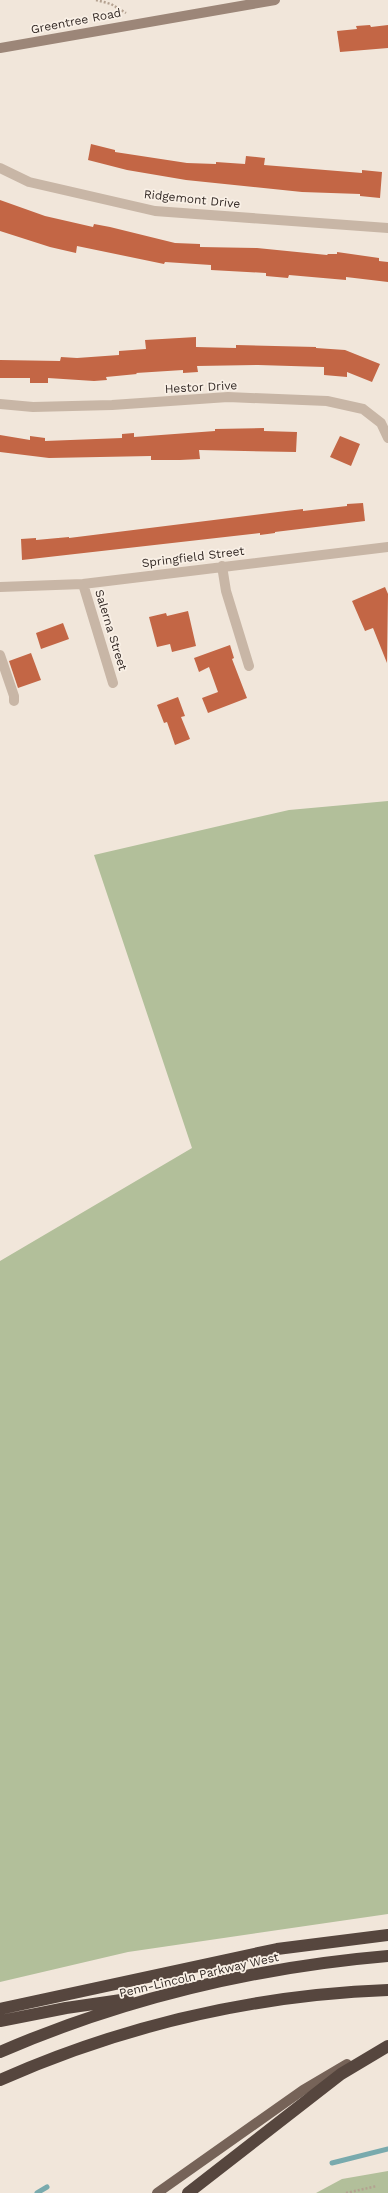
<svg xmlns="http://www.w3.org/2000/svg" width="388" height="2193" font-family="'Work Sans',sans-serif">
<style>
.green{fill:#b2bf9a}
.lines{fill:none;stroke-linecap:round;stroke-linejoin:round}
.stream{stroke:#79aaad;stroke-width:5}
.building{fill:#c36645}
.path{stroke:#b4a190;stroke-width:2.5;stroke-dasharray:2 2;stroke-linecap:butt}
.street{stroke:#c8b6a6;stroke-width:10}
.secondary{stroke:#9c8678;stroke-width:10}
.primary{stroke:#766358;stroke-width:10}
.highway{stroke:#56463e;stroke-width:12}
.labels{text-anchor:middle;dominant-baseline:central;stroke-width:3.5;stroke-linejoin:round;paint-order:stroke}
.street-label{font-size:12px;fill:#352b27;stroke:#f9f0e6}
</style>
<rect width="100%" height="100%" fill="#f1e6da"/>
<path class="green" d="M388 801V1914L128 1952 0 1982V1261L192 1148 94 855 289 810Z
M388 2171V2193H316L342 2179Z"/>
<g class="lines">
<path class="stream" d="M332 2163 388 2149
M37 2193 47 2187"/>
</g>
<path class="building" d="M370 25 371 27 388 25V48L340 52 337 31 357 29 356 26Z
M91 144 115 150V152L187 163 216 164V162L245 164 246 156 265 158 264 165 362 173V170L382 172 380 198 360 196V194L302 192 186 180 127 170 88 160Z
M0 200 45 216 93 227 94 224 110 227 175 243 200 244V247L257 248 327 255 328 254H337V252L379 258V261L388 262V282L346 277V280L289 275 288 278 266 276V273L211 270V265L165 262 164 264 77 246 76 253 50 247 0 231Z
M196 337V347L236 348V345L316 347V348L345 350 380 364 372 382 347 372V377L324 375V367L258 365 197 366 198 372 183 373V370L136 373 137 374 106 377 107 380 94 381 48 378V383H30V378H0V360L60 361 61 357 77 358 119 355V351L146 349 145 340Z
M264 428V431L297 432 296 452 199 450 200 459 180 460H151V456L49 458 0 452V435L30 440V436L45 438V441L122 438V434L134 433V437L215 431V429Z
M340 436 360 444 351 466 330 457Z
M363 503 365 521 275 532V533L260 535V533L22 560 21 539 36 538V540L69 537V538L286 511 303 509V511L347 506V504Z
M385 587 388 594 387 663 373 628 365 631 352 601Z
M188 611 196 646 172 652 170 644 157 647 149 617 166 613 167 616Z
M63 623 69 639 41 649 36 633Z
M230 645 234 658 232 659 247 698 208 713 202 698 218 692 209 667 199 672 194 658Z
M31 653 41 680 18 688 9 661Z
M178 697 185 716 181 717 190 739 175 745 167 722 164 723 157 705Z"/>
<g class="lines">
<path class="path" d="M96 0 111 4 126 13
M346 2193 377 2186"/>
<path class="street" d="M0 168 29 182 155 211 388 228
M0 404 33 407 112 405 228 397 327 401 363 409 381 423 388 438
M222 566 226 591 249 666
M83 584 113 683
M0 587 83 584 388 547
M0 655 14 696V701"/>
<path class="secondary" d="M0 48 275 0"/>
<path class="primary" d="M157 2193 303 2090 347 2064"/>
<path class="highway" d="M0 2009 277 1949 388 1935
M0 2021 66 2008 128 1999
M0 2052C122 1999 256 1967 388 1956
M0 2080C122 2026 254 1995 388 1990
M188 2193 341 2074 388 2046"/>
</g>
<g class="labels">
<g class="street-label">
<text transform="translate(76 21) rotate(-11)">Greentree Road</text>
<text transform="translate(192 199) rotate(6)">Ridgemont Drive</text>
<text transform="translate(201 387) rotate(-3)">Hestor Drive</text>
<text transform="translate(193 557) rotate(-7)">Springfield Street</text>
<text transform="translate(111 630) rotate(73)">Salerna Street</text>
<text transform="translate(199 1975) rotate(-13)">Penn-Lincoln Parkway West</text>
</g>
</g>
</svg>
